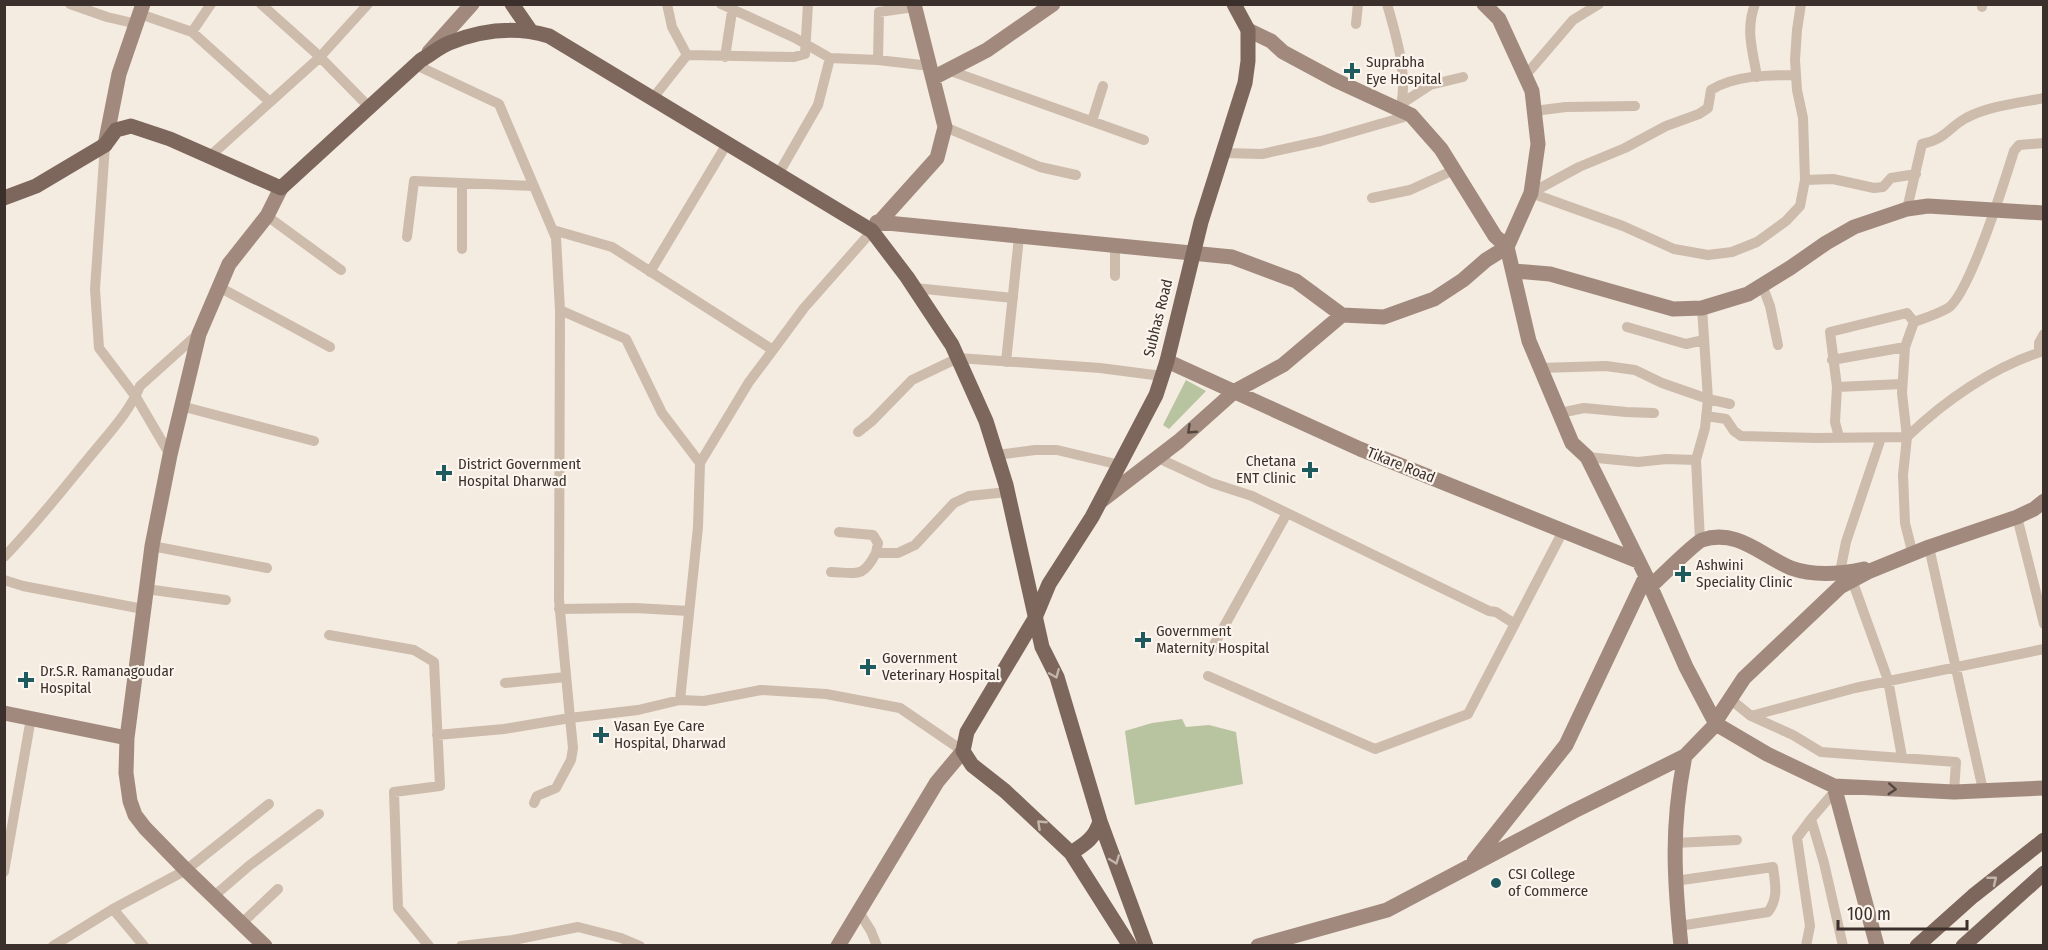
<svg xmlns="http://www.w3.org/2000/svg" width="2048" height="950" font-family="'Fira Sans Condensed',sans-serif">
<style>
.green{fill:#b8c4a0}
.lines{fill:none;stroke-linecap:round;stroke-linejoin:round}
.street{stroke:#cdbbac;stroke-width:10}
.secondary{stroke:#a18a7d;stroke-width:15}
.primary{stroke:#7d675c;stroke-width:15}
.oneway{stroke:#544640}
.oneway2{stroke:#c2b5ac}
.poi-dot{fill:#1f5a5e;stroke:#fbf5ee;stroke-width:2}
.labels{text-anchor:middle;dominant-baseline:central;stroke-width:4.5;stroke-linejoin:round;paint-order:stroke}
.poi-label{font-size:15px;fill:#3b302b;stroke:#fbf5ee;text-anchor:start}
.street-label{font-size:15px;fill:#3b302b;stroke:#fbf5ee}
</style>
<rect width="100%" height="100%" fill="#f4ebe1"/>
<path class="green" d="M1186 380 1206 391 1169 429 1163 425Z
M1182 719 1186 727 1209 725 1236 732 1243 784 1135 805 1125 731 1152 723Z"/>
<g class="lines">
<path class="street" d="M70 4 107 17 137 24
M261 4 318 55 370 108
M667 4 672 27 687 55
M721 4 795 38 830 58 878 60 930 66
M1387 4C1396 36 1409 76 1400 109
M1755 4C1745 31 1753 51 1757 77
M1982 4V7
M140 14 192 32 211 4
M1356 24 1358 4
M192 32 270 102
M687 55 794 57 805 54 808 4
M725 57 733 5
M878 60 879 12 914 7 916 4
M416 65 499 104 556 238 560 310 559 600 570 718 638 710 680 700 704 701 761 690 826 694 900 708 963 751
M948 70 1144 140
M1525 76 1573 20 1599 4
M653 98 687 55
M1401 104 1430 85 1463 77
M1534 111 1566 107 1635 106
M1092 121 1103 86
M945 127 1040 167 1076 175
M105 145 95 289 99 348 136 397 170 455
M1223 153 1262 154 1321 141 1411 115
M209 157 319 58 368 4
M779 173 818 105 830 58
M1805 180 1833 179 1874 188 1883 187 1891 178 1916 174
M1531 193 1623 226 1674 249 1708 255 1732 252 1757 242 1786 221 1800 206 1805 180 1803 118 1797 90 1795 60 1797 30 1801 4
M1531 193 1579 167 1625 148 1666 126 1699 114 1708 108 1711 90C1734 75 1769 75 1796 75
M1372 198 1410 190 1454 170
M1907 209 1922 144C1946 139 1948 128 1966 118 1989 106 2018 103 2044 98
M267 216 341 270
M553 230 612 247 773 350
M407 237 414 181 534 186
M1115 245V276
M462 249V183
M650 272 728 142
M1762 285 1770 306 1778 345
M219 287 330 347
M915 288 1013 298
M560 310 626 339 662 413 700 463
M1627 327 1686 344 1704 340
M2039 352V343L2044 334
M1832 360 1905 347
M1006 362 1019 237
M1540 368 1606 366 1635 370 1662 383 1708 399 1730 404
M1837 387 1902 384
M181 406 314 441
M1560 413 1584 408 1626 412 1654 413
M1706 416 1726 419 1734 431 1741 436 1817 438 1907 437C1943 402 1994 366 2044 351
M858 432 872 421 912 380 958 358 1100 368 1162 376
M1839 437 1835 422 1837 387 1830 332 1907 313 1914 322
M997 455 1035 450H1057L1120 465
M1587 457 1638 462 1666 459 1696 460
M1158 458 1212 483 1252 496 1489 611 1496 612 1515 624
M2017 517 2044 624
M839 532 873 535 878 543 876 553H898L915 545 954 503 969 496 1007 492
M1700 541 1696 460 1705 428 1708 399 1702 308
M152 546 267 568
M1929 547 1983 790
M1913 555 1905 523 1903 475 1907 437 1902 393 1905 347 1914 322C1925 318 1938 314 1948 308 1969 295 2005 180 2014 151L2019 145 2044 143
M4 557C36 524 63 489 92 454 109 433 130 411 140 386L198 334
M831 572C858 573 863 578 876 553
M1840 572 1846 542 1881 438
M4 580 23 586 143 609
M1852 580 1888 680 1902 757
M146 589 226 600
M559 609 635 608 689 611
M329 635 414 650 434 662 440 786 394 792 398 908 429 946
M1211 650 1287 513
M1208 676 1375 749 1468 714 1563 531
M505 683 566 677
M1730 699 1751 716 1793 735 1821 752 1956 762 1954 792
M680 700 698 527 700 463 749 382 773 350 804 308 872 231
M1751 716 1855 688 2044 649
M437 735 504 729 570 718 573 748 571 760 556 788 537 796 534 803
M1835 791 1811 819 1824 863 1843 946
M1674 843 1737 840
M4 872 31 718
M1675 881 1773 867C1775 883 1779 898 1768 912L1679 926
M214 896 250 865 319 814
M113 909 144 946
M859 912 871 931 877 946
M242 923 278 889
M53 946 113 909 186 870 269 804
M461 946 513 940 578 927 621 938 640 946
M1806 946 1810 926 1797 838 1811 819"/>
<path class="secondary" d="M1248 30 1271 41 1283 52 1335 80 1411 115 1441 149 1495 236 1507 247 1529 341 1572 443 1587 457 1646 576 1686 667 1716 724 1767 754 1834 786 1954 792 2044 788
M429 52 472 4
M933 78 987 50 1053 4
M105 145 119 74 143 4
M877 222 1232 257 1296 281 1342 315
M874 228 937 158 945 127 914 4
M1514 271 1550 274 1673 309 1702 308 1748 294 1790 268 1826 243 1854 227 1907 209 1928 206 2044 213
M1167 361 1360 449 1638 561
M1101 501 1179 441 1235 391 1283 365 1342 315 1384 317 1434 299 1463 280 1486 260 1507 247 1531 193 1538 144 1532 91 1499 19 1484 4
M1650 587C1659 579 1694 543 1702 540 1737 528 1762 556 1791 568 1813 576 1841 574 1864 569
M4 713 127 738
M1834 786 1877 946
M1474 861 1566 745 1646 576
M265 946 186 870 145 828 135 815 130 801 126 773 127 738 152 546 170 455 199 334 229 264 267 216 281 188
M838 946 937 782 963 751
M1258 946 1387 910 1574 811 1685 756 1716 724 1715 722 1744 678 1840 587 1870 571 1929 547 2017 517 2034 509 2044 501
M1681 946C1674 877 1671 825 1685 756"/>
<path class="primary" d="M512 4 530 30
M4 198 36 186 105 145 116 130 131 126 170 139 281 188 421 60C430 55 439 47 449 43 481 30 516 26 549 36L872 231 907 277 952 345 986 421 1006 485 1042 647 1057 677 1100 821 1146 946
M1071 853C1085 844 1095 838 1100 821
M1130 946 1071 853 1005 791 972 765 963 751 967 732 1034 620 1049 584 1092 517 1156 395 1167 361 1201 222 1245 83 1248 61V30L1234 4
M1917 946 1973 896 2044 840
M1963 946 2044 873"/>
</g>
<defs><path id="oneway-chevron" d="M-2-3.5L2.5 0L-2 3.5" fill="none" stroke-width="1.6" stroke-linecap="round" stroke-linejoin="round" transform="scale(1.5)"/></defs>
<g class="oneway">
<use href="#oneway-chevron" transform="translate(1191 430) rotate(137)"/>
<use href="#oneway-chevron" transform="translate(1892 789) rotate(3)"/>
</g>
<g class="oneway2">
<use href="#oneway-chevron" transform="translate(1055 674) rotate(67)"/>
<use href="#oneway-chevron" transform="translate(1041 824) rotate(-137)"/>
<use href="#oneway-chevron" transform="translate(1115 860) rotate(69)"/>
<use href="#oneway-chevron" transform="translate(1993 880) rotate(-39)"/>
</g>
<g class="poi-dot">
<path d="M1349 62h6v6h6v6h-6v6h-6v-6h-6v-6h6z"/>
<path d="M1307 461h6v6h6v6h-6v6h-6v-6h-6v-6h6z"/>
<path d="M441 464h6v6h6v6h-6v6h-6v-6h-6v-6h6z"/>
<path d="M1680 565h6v6h6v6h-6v6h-6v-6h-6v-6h6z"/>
<path d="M1140 631h6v6h6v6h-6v6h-6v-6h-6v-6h6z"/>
<path d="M865 658h6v6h6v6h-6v6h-6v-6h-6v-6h6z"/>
<path d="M23 671h6v6h6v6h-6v6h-6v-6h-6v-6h6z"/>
<path d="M598 726h6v6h6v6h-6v6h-6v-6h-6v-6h6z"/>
<circle cx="1496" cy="883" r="6"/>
</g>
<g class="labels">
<g class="poi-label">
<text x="1366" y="62">Suprabha<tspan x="1366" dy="17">Eye Hospital</tspan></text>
<text x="1296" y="461" text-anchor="end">Chetana<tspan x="1296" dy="17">ENT Clinic</tspan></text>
<text x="458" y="464">District Government<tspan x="458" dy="17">Hospital Dharwad</tspan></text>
<text x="1696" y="565">Ashwini<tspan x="1696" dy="17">Speciality Clinic</tspan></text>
<text x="1156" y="631">Government<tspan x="1156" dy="17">Maternity Hospital</tspan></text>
<text x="882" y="658">Government<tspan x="882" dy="17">Veterinary Hospital</tspan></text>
<text x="40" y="671">Dr.S.R. Ramanagoudar<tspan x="40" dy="17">Hospital</tspan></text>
<text x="614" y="726">Vasan Eye Care<tspan x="614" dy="17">Hospital, Dharwad</tspan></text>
<text x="1508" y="874">CSI College<tspan x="1508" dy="17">of Commerce</tspan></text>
</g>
<g class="street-label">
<text transform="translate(1158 318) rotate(-76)">Subhas Road</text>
<text transform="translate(1401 465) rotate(22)">Tikare Road</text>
</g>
</g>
<rect width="2048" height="950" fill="none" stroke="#3b302b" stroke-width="12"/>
<path d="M1838 920v9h129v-9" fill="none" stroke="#3b302b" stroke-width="3"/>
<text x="1847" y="920" font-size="18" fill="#3b302b" stroke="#fbf5ee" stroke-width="4.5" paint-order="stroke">100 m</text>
</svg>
